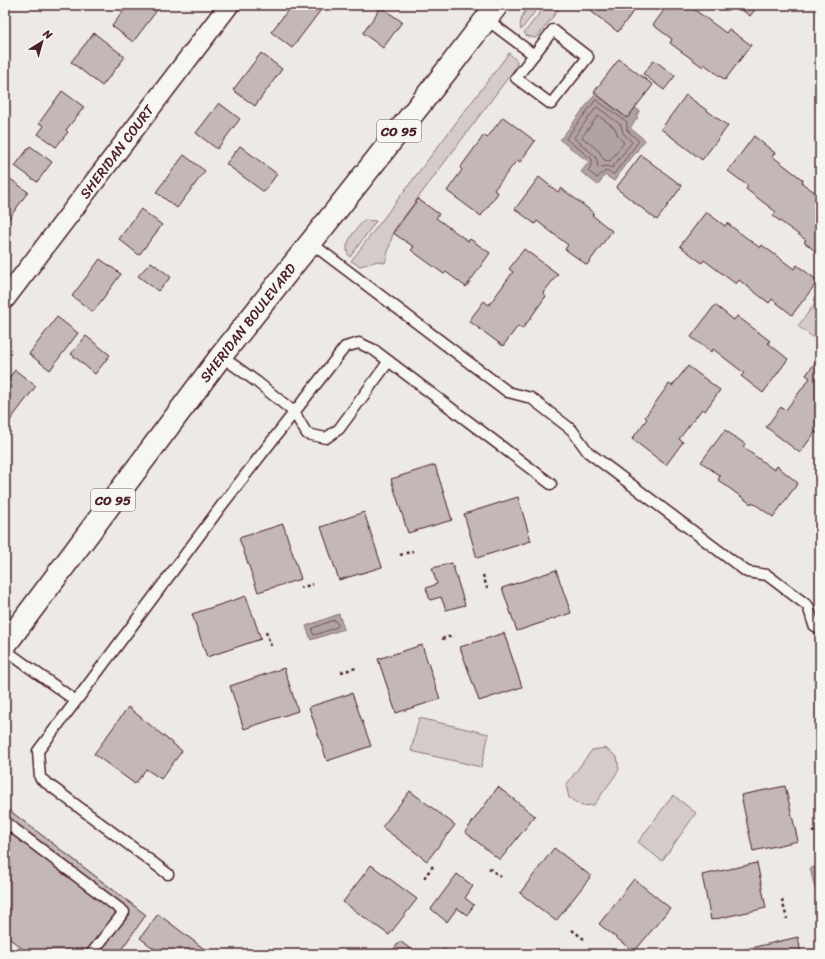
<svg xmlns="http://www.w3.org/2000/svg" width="825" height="959" font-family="Sriracha,sans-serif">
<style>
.green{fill:#d4cbca;stroke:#8f757a}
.water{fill:#b1a2a3;stroke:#886e73}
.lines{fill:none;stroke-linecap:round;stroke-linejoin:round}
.shore{stroke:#73535b;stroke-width:1}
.building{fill:#c4b7b7;stroke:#4a1f2b}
.service-casing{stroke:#4a1f2b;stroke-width:13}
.minor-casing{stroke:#4a1f2b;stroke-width:22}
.primary-casing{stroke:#4a1f2b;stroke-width:25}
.path{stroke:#4a1f2b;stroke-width:2.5;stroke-dasharray:3 3;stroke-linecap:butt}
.service{stroke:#f6f6f2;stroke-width:10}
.minor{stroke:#f6f6f2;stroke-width:19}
.primary{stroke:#f6f6f2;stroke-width:22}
.labels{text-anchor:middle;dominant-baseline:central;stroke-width:3.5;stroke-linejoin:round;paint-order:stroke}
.shield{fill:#f6f6f2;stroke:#7e6067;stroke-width:1}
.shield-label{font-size:13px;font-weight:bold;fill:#4a1f2b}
.street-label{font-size:14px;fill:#4a1f2b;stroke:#f6f6f2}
</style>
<rect width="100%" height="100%" fill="#ece9e6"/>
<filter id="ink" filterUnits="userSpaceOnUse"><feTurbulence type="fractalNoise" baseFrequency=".025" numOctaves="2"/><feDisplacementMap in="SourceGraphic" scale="8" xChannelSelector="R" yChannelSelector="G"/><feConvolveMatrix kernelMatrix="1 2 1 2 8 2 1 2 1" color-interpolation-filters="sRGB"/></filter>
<g filter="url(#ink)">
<path class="green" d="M530 5H540L521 30C518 22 524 11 530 5Z
M546 5H562L538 36 535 38 527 36 524 33Z
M509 53 517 61 516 67 394 230 385 263 378 261 360 266 351 261Z
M364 220 376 221 350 257C340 245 357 229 364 220Z
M820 297V343L798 326Z
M419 718 489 734 481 767 411 751Z
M605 748 617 757 619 770 594 805 582 806 569 798 566 785 592 750Z
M673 795 696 813 662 861 638 842Z"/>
<path class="water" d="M595 94 627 118 635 108 640 111 636 116 638 117 630 128 645 140 614 181 605 175 598 185 581 172 589 162 560 140Z
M339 614 344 629 311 640 306 626Z
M820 866V905H819L810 868Z"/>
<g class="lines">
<path class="shore" d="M596 100 627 122V130L639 141 614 174 605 171 597 178 588 171 592 164V159L566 139Z
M597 107 621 125 623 133 632 142 612 168 606 166 598 168 597 160 595 156 574 138Z
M599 116 615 128 618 136 624 143 610 161 604 160 599 151 582 137 597 117Z
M335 620 338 625 337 627 315 635 313 634 312 629 313 628Z"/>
</g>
<path class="building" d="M128 5H161L133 42 112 26Z
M292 5H312L320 11 292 48 271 32Z
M585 5H632L631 6 635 9 618 32 584 6Z
M668 5H694L697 7 695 10 726 33 729 29 751 45 725 80 704 64 703 67 678 49 670 43 672 39 653 25Z
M735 5H759L750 16Z
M381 7 402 22 383 48 363 33Z
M94 33 125 57 102 86 71 62Z
M261 53 282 69 255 106 233 90Z
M619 59 653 85 627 118 594 92Z
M654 60 675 76 664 90 643 74Z
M62 91 84 107 66 130 68 132 56 147 38 134 44 126 39 123Z
M686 95 728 126 702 160 661 129Z
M219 103 240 119 217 149 196 133Z
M503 117 535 141 520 162 517 160 494 190 498 193 481 216 447 191 462 170 460 168 484 135 487 138Z
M754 136 775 153 772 156 803 180 802 183 820 196V255L804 242 806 240 773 216 776 212 746 189 748 186 728 171Z
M30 146 52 162 37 182 15 166Z
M240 146 277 174 264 192 226 164Z
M184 155 205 171 177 208 156 192Z
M641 155 682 186 657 220 616 188Z
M5 175 28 192 5 224Z
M539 177 558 192 561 188 594 213 592 215 612 231 587 265 565 249 568 245 537 221 535 224 515 209Z
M418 199 439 214 436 218 468 241 470 239 490 253 466 287 446 272 444 274 419 256 411 250 414 247 393 233Z
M141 209 162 225 139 255 119 239Z
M706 212 725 226 727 223 760 248 762 245 794 269 797 265 818 281 792 315 772 299 769 303 739 280 736 284 704 260 702 263 680 246Z
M524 249 558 274 543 293 546 296 529 320 522 329 518 326 503 346 469 321 484 301 489 305 513 272 509 269Z
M100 259 121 274 93 312 72 296Z
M151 262 171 277 158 291 138 276Z
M715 305 734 320 737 316 770 341 768 343 788 359 763 393 741 376 744 373 713 349 711 352 691 337Z
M57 317 78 333 50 370 29 354Z
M86 336 110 355 95 374 71 354Z
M820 356V433L819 435 815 432 800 453 766 427 781 407 785 411 810 378 806 375Z
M688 366 720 390 705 411 702 409 679 439 683 442 666 465 632 439 647 419 645 417 669 384 672 386Z
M15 370 36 386 8 423 5 420V383Z
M725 430 745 444 743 447 774 470 777 466 798 483 773 517 752 502 751 504 718 480 720 476 701 462Z
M435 465 452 520 408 533 391 479Z
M518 497 531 541 477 558 464 514Z
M364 512 382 567 339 580 321 527Z
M283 524 301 579 258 592 239 538Z
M452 563 465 605 446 610 441 597 430 600 426 588 437 584 432 568Z
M556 570 571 613 517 631 502 588Z
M246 596 261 639 207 657 192 614Z
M504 633 522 687 479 701 460 647Z
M422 645 440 699 396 713 378 659Z
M284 668 298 711 244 729 230 686Z
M352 693 371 746 327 761 309 707Z
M128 707 182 751 161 779 146 769 135 784 94 754Z
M820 763V780L816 764Z
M785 786 798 841 753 851 741 795Z
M498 787 535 816 500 860 465 832Z
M410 791 455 825 427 861 382 827Z
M5 807 146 915 118 954H29L5 935Z
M554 848 591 876 556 921 520 893Z
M757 863 766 908 711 920 702 875Z
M371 865 417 899 389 935 343 902Z
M457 874 473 886 465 898 474 905 467 915 457 908 447 922 431 909Z
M634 879 670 908 634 952 599 924Z
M158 914 211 954H161L140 938Z
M798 937 801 954H743L742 950Z
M400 941 417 954H390Z"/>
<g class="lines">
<defs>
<path id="service" d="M486 19 534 55
M553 30 588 57 551 104 516 78Z
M311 243 508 392 531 398 572 430 588 452 747 572 767 575 808 606 814 625 820 629
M221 356 257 382 294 412 307 434 326 438 339 429 389 361
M5 650 76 701 222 505 345 347 359 343 374 350 551 484
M76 701 38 751 40 778 168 874
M5 822 124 912 91 954"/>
<path id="minor" d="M5 299 229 5"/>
<path id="primary" d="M5 645 221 356 448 69 497 5"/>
</defs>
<use href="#service" class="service-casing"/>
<use href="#minor" class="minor-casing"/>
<use href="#primary" class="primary-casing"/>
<path class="path" d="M400 555 413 551
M483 575 487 588
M300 588 313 584
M266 632 271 646
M442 639 454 635
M341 672 356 668
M812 832 820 830
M489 868 501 877
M424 878 433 866
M782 900 787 919
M572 930 584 939
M443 950 448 954"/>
<use href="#service" class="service"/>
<use href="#minor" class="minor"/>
<use href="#primary" class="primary"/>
</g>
</g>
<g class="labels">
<g class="shield">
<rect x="377" y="120" width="44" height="22" rx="3"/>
<rect x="91" y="489" width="44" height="22" rx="3"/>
</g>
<g class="shield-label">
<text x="399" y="131">CO 95</text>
<text x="113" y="500">CO 95</text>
</g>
<g class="street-label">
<text transform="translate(117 152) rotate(-53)">SHERIDAN COURT</text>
<text transform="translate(248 323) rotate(-52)">SHERIDAN BOULEVARD</text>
</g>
</g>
<rect width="825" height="959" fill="none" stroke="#f6f6f2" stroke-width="20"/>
<rect x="10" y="10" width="805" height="939" fill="none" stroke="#4a1f2b" stroke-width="1.5" filter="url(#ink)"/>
<g transform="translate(42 42) rotate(37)" stroke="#f6f6f2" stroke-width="3" paint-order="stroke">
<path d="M0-3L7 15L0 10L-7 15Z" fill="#4a1f2b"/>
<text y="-6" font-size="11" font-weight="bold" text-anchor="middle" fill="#4a1f2b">N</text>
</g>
</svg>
